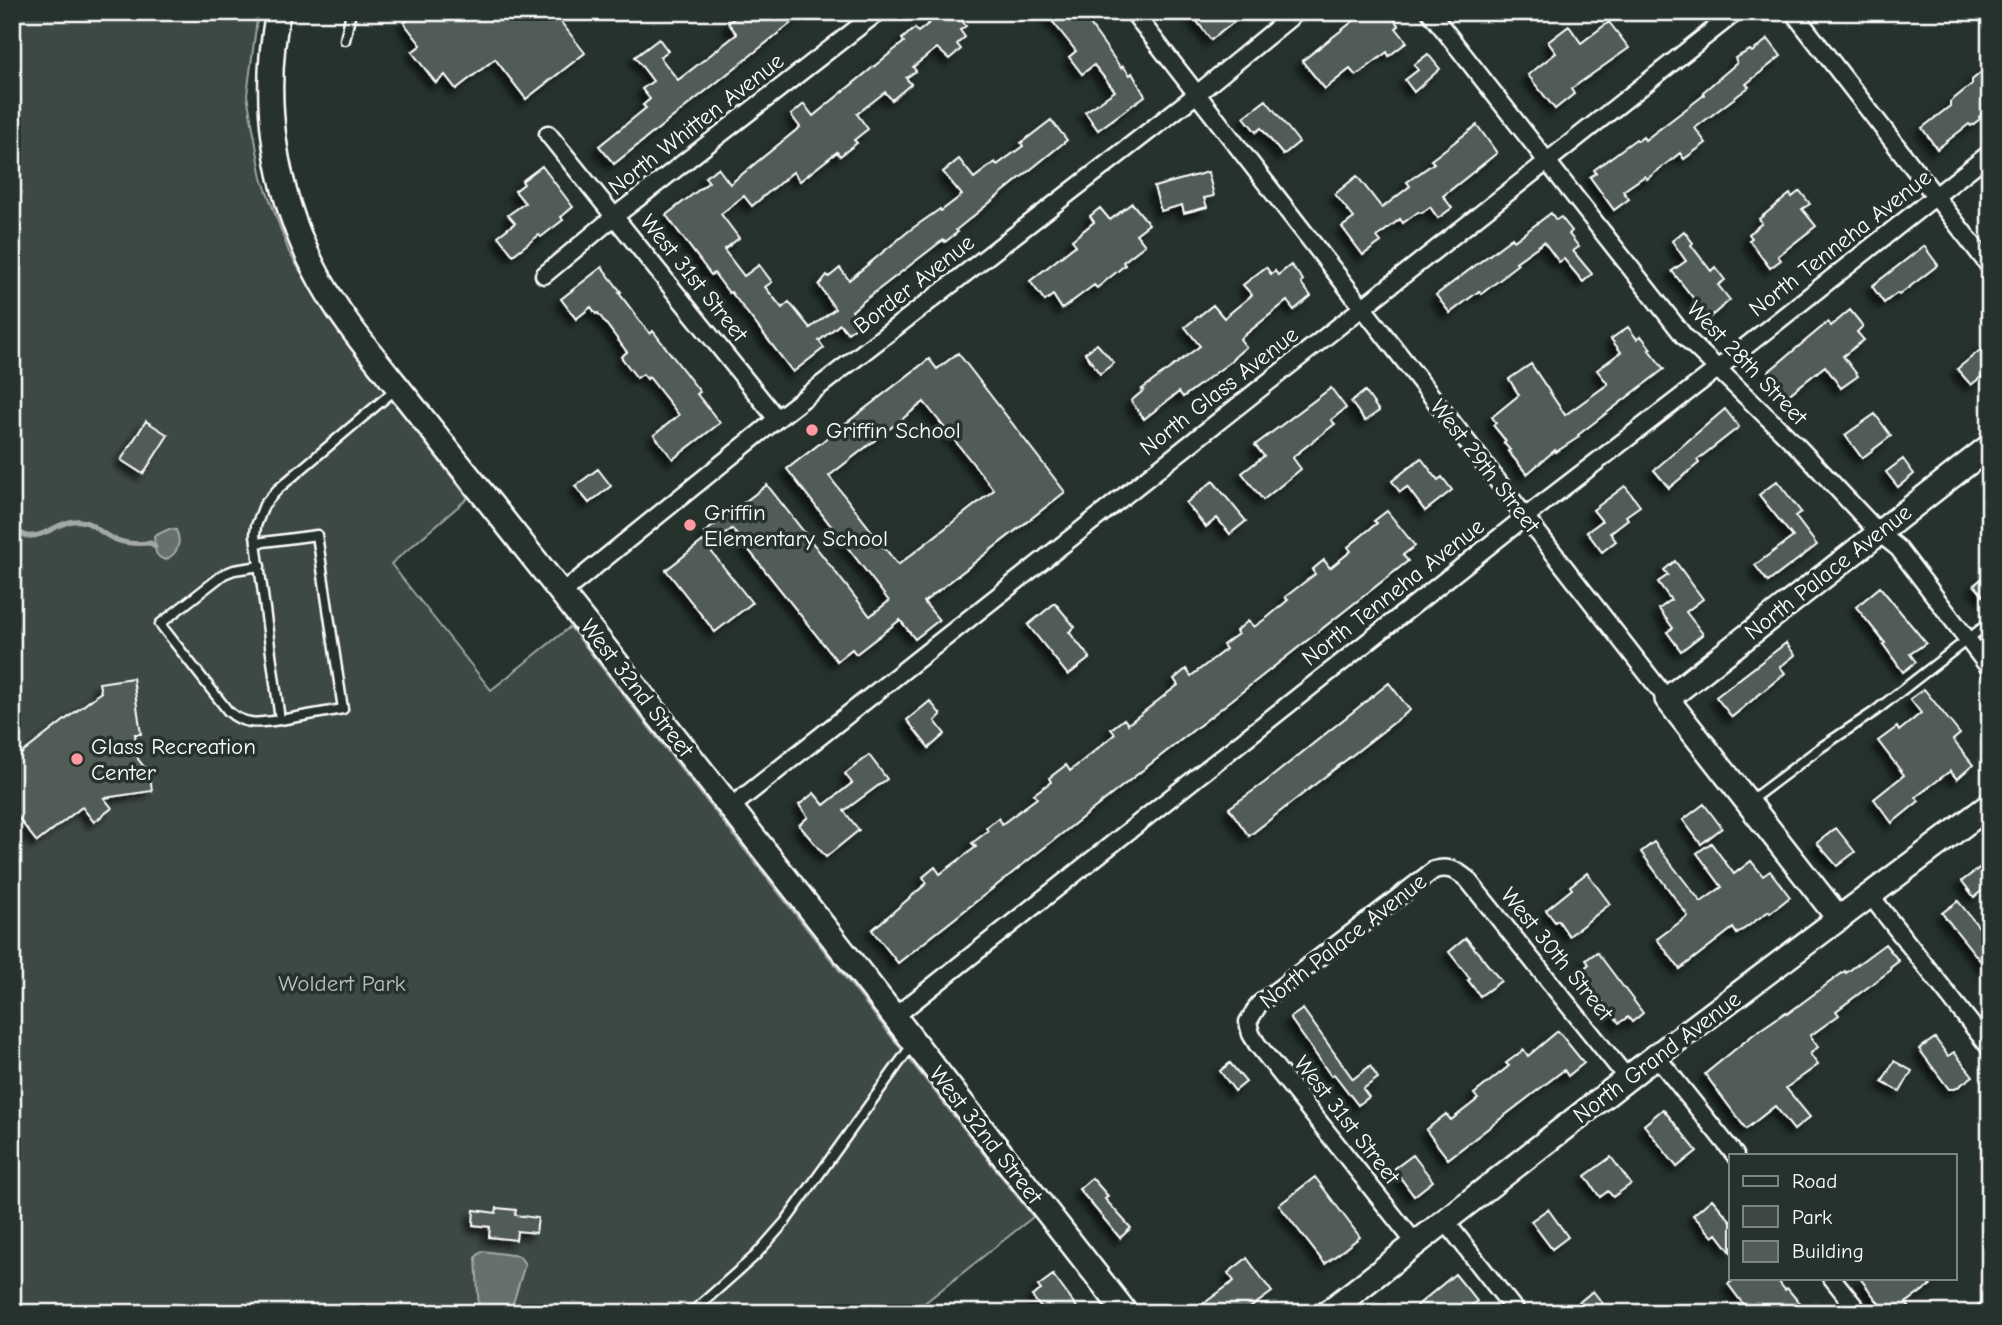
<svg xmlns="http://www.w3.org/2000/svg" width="2002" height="1325" font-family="'Comic Neue',sans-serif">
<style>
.green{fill:#3e4944;stroke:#9ea4a2;stroke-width:2}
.water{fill:#67706c;stroke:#a4a9a7;stroke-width:2}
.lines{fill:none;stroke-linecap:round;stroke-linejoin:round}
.stream{stroke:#a4a9a7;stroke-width:5}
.building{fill:#515c57;stroke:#fff;stroke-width:2;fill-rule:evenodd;filter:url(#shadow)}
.lane-casing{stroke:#fff;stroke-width:13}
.street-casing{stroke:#fff;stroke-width:21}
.secondary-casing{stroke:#fff;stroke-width:28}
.lane{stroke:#26332d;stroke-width:8}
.street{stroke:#26332d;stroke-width:16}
.secondary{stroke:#26332d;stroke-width:23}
.poi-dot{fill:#ff9aa2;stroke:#26332d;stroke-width:2.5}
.labels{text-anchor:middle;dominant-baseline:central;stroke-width:7;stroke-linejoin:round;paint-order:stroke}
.street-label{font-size:23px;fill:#fff;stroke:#26332d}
.poi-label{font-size:23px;fill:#fff;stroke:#26332d;text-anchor:start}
.park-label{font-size:23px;fill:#bbbfbe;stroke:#26332d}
</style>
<defs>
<filter id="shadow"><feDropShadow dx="-6" dy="6" stdDeviation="3.5" flood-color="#0009"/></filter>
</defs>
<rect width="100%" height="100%" fill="#26332d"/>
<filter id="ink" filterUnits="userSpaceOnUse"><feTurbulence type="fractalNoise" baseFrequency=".0143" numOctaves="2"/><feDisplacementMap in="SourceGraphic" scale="14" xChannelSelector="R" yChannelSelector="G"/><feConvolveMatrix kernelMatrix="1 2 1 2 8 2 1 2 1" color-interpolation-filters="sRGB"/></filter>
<g filter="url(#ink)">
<path class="green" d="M12 12H258L247 95 262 178 289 252 328 318 468 498 391 564 491 690 570 627 1033 1217 912 1313H12Z"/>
<path class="water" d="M169 529 176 530C182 542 178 554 165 560 152 555 156 548 154 536Z
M482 1251 519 1256 525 1264 510 1313H479L476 1257Z"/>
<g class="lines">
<path class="stream" d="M12 529C17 531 23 535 27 536 45 538 61 519 80 521 92 522 98 531 108 536 122 544 135 544 151 543L155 547"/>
</g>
<path class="building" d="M418 12H553L585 53 526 99 495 59 456 89 445 75 436 83 412 52 421 45 404 23Z
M741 12H805L614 164 599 146 646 108 643 105 650 99 642 89 653 81 635 57 659 39 668 51 660 57 678 80 737 34 728 23Z
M943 12H955L966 26 960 30 965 37 957 44 961 49 949 59 937 48 913 67 916 71 906 78 911 84 892 100 885 92 857 114 868 129 854 140 857 143 840 156 837 152 800 181 793 172 752 206 744 196 721 214 739 238 724 250 744 276 759 265 772 282 765 287 782 308 789 302 810 328 835 309 819 285 827 275 829 277 840 268 849 280 910 230 940 209 941 211 962 195 943 172 959 159 974 178 995 162 997 165 1023 146 1021 143 1051 120 1067 140 956 230 958 232 945 242 944 240 939 243 865 300 852 311 861 323 848 333 840 324 819 341 824 348 793 372 731 292 729 293 714 273 711 275 666 215 709 182 705 177 718 168 730 184 800 127 791 115 804 104 813 116 904 42 902 39 915 28 918 32Z
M1045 12H1081L1121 68 1123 66 1130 75 1132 73 1145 96 1098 130 1085 112 1115 91 1094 65 1082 74 1069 57 1076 51Z
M1190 12H1247L1211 40Z
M1365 12H1388L1399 26 1396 28 1407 42 1389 56 1387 52 1356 76 1350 69 1325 89 1302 61Z
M1609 22 1629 48 1571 89 1574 94 1555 109 1528 75 1556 53 1548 42 1569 26 1581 43Z
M1768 39 1781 56 1746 84 1749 87 1695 128 1706 143 1684 159 1680 153 1647 179 1645 176 1623 191 1629 199 1614 210 1590 177 1596 173 1594 170 1636 139 1638 141 1643 137 1645 140 1682 112 1704 95 1703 92 1737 63 1735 58 1750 50 1752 52Z
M1428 54 1440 69 1414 92 1405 80 1418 70 1414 65Z
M1990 65V107L1979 117 1980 119 1971 126 1969 124 1937 149 1922 128 1950 106V102L1972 84V80Z
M1266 100 1299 142 1283 155 1261 128 1256 132 1244 117Z
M1477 125 1497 153 1443 196 1452 208 1438 218 1430 207 1422 213 1418 212 1403 223 1400 219 1377 237 1381 242 1363 255 1342 227 1354 218 1335 194 1357 176 1382 208 1410 186 1407 182 1434 163 1431 160Z
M542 166 573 207 561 217 563 220 541 237 539 235 513 255 498 236 515 223 508 215 525 203 515 191 524 184 522 181Z
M1208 172 1214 196 1204 198 1207 207 1184 213 1182 205 1161 211 1154 187Z
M1800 191 1810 204 1802 209 1816 226 1778 256 1781 260 1770 268 1749 240 1752 238 1749 234 1762 223 1759 219 1790 194 1792 197Z
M1132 203 1149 224 1136 234 1145 245 1123 262 1125 265 1097 288 1094 285 1062 309 1053 295 1045 301 1030 281 1076 245 1072 240 1094 222 1090 216 1100 208 1110 220Z
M1551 213 1556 220 1561 217 1572 231 1569 234 1579 247 1573 251 1592 274 1583 282 1564 259 1559 262 1544 242 1516 262 1518 264 1505 274 1506 275 1481 294 1479 291 1450 313 1436 295 1512 238 1514 241Z
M1684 231 1693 243 1691 245 1711 271 1715 267 1725 280 1718 285 1730 300 1709 318 1672 271 1686 261 1672 241Z
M1924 246 1938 265 1899 295 1897 293 1884 303 1872 286Z
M1291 265 1303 280 1301 283 1311 296 1294 310 1287 301 1240 339 1246 347 1232 359 1233 360 1183 397 1179 392 1144 419 1131 401 1144 390 1142 389 1200 346 1185 327 1213 305 1224 318 1252 295 1243 285 1266 267 1271 274 1275 271 1278 275Z
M602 267 621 292 619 293 650 334 653 331 700 392 697 394 720 423 673 459 654 435 679 415 649 377 647 379 643 374 637 378 621 357 627 352 598 313 596 314 591 307 576 319 561 299Z
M1850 310 1863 326 1857 332 1864 340 1843 356 1858 376 1841 388 1825 366 1787 396 1768 372 1828 322 1831 326Z
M1628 327 1637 339 1641 336 1651 349 1649 350 1664 369 1578 435 1579 437 1556 452 1555 450 1527 474 1508 451 1510 450 1504 443 1506 441 1493 425 1496 423 1492 417 1519 395 1509 379 1531 364 1565 415 1608 384 1597 370 1621 352 1611 339Z
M1990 342V370L1971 385 1957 369Z
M1097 344 1114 363 1100 374 1085 353Z
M958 353 1065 492 924 602 939 620 915 639 900 620 856 654 852 649 837 661 732 529 712 544 704 533 767 485 870 616 889 601 787 469 929 359 937 369ZM924 402 994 490 898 565 829 476Z
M1331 388 1346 408 1331 420 1335 424 1294 456 1293 458 1301 469 1263 500 1242 473 1264 456 1255 445Z
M1365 391 1379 411 1365 421 1351 402Z
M1725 409 1739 427 1697 460 1699 463 1669 488 1654 470Z
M1875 414 1891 436 1862 458 1845 435Z
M146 421 168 435 143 474 121 460Z
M1421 458 1438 480 1442 477 1452 490 1425 511 1407 487 1400 492 1392 481Z
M1903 459 1914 474 1898 487 1886 472Z
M598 469 611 486 589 503 575 486Z
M1213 481 1246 521 1230 534 1217 518 1206 527 1186 503Z
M1777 481 1801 512 1795 516 1817 545 1768 582 1755 565 1793 537 1759 495Z
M1625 486 1640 506 1626 516 1628 519 1610 533 1616 541 1602 552 1587 532 1602 521 1593 510Z
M1387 511 1415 546 1403 555 1408 561 898 963 872 930 927 883 923 877 935 867 940 874 976 847 972 843 988 831 986 828 998 818 1002 824 1037 798 1034 794 1051 782 1049 778 1066 765 1070 771 1115 734 1111 729 1124 719 1128 724 1178 685 1174 679 1186 669 1191 676 1226 649 1223 645 1238 634 1236 631 1248 621 1254 627 1268 617 1288 600 1285 597 1315 574 1312 570 1324 560 1330 568 1351 551 1348 547 1377 523 1374 521Z
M703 541 752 603 715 632 666 570Z
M1675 561 1703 599 1686 612 1703 634 1681 651 1667 632 1673 628 1659 609 1671 600 1658 582 1668 575 1664 570Z
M1990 572V604L1974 585Z
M1880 587 1926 643 1910 654 1916 662 1903 672 1883 644 1885 643 1856 607Z
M1055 603 1075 627 1069 632 1090 658 1068 675 1028 625Z
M1786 643 1795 655 1780 667 1785 673 1732 717 1716 697Z
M133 678 141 734H135L138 759 145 768 149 767 152 791 104 798 112 808 94 822 82 807 37 842 12 810V761L101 692 99 683Z
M1389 683 1410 710 1249 836 1229 808 1264 783Z
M1924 689 1960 734 1953 740 1973 765 1957 779 1950 771 1916 797 1919 801 1892 823 1874 799 1904 775 1878 741 1897 727 1899 731 1921 713 1910 699Z
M930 701 941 715 935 721 945 734 929 748 907 720Z
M869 755 887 779 844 811 859 830 826 857 799 825 808 817 799 805 814 793 824 805 852 783 845 774Z
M1704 804 1722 828 1701 844 1683 820Z
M1836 828 1855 852 1837 866 1817 843Z
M1654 842 1701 902 1722 887 1697 853 1711 843 1734 874 1751 861 1763 876 1770 871 1790 897 1770 913 1769 911 1737 934 1733 928 1680 969 1657 939 1688 916 1641 852Z
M1990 860V884L1974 897 1962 881Z
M1587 873 1610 904 1569 936 1558 920 1555 922 1546 910 1572 889 1570 886Z
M1958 901 1990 941V973L1942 913Z
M1466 938 1501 981 1480 996 1468 980 1470 979 1449 952Z
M1885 944 1899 961 1890 968 1891 970 1836 1011 1839 1015 1810 1036 1818 1047 1810 1054 1818 1065 1786 1088 1810 1117 1794 1130 1775 1106 1746 1129 1705 1074 1754 1034 1786 1012 1787 1014 1845 971 1846 973Z
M1597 952 1643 1013 1632 1022 1628 1017 1619 1023 1580 972 1589 964 1586 960Z
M1303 1009 1353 1079 1370 1066 1378 1078 1363 1089 1369 1097 1358 1105 1334 1074 1331 1076 1290 1018Z
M1558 1031 1584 1063 1568 1076 1564 1070 1448 1159 1426 1130 1446 1114 1451 1120 1478 1099 1474 1094 1509 1066 1506 1063 1524 1050 1528 1056Z
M1935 1038 1948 1056 1954 1052 1973 1076 1955 1089H1949L1919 1049Z
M1894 1061 1912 1071 1900 1092 1882 1082Z
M1230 1063 1246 1082 1235 1091 1220 1071Z
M1663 1109 1697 1151 1677 1167 1644 1125Z
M1413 1155 1433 1181 1414 1196 1394 1169Z
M1611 1157 1631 1184 1613 1197 1608 1191 1600 1197 1585 1176Z
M1315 1177 1360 1237 1325 1264 1279 1205Z
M1092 1178 1108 1196 1105 1199 1131 1228 1120 1238 1079 1189Z
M1712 1199 1731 1221V1252L1717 1234 1713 1237 1693 1215Z
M497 1208 516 1210 515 1215 538 1218 536 1233 517 1231 516 1240 489 1237 490 1227 473 1225 474 1210 496 1213Z
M1548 1209 1568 1237 1552 1249 1531 1221Z
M1247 1258 1272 1292 1243 1313H1191L1234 1281 1228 1273Z
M1455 1274 1477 1301 1462 1313H1408Z
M1053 1275 1081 1313H1045L1032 1296 1041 1290 1038 1286Z
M1737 1278H1776L1785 1290 1787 1288 1802 1306 1794 1313H1752L1747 1307 1746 1308 1728 1284Z
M1860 1278H1940L1906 1303 1914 1313H1886Z
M1593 1291 1610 1313H1566Z"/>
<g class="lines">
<defs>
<path id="lane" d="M345 40 351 12
M256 543 317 535 343 709 280 720
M260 566 234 570 224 574 160 624 228 711C244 726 260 723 280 720L255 535 256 526 264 505 278 489 396 389
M1751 800 1820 748 1874 712 1990 622
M691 1313 755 1256 785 1222 912 1045"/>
<path id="street" d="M1133 12 1667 699
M1430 12 1684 336 1799 448 1878 532 1898 548 1990 669
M1793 12 1990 267
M548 134 777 419
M544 275 615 216 878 12
M562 593 777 419 1197 94 1297 12
M731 807 1736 12
M1870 895 1990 1048
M894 1017 1525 517 1716 370 1990 153
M1656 1056 1735 1155
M1446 1222 1517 1313
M1416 1244 1257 1044 1251 1034 1248 1022 1259 1004 1434 870C1448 866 1456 870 1467 879L1627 1078
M1832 1278 1860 1313
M1983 1313 1990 1308"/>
<path id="secondary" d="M278 12C261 99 274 189 314 268 339 319 381 365 416 410 474 483 532 556 590 629 770 856 947 1085 1126 1313
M1839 919 1667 699 1990 446
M1327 1313 1656 1056 1990 805"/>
</defs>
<use href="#lane" class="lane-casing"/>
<use href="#street" class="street-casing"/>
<use href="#secondary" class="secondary-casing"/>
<use href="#lane" class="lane"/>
<use href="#street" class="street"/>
<use href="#secondary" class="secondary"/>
</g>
</g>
<g class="poi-dot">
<circle cx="812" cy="430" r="7"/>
<circle cx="690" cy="525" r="7"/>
<circle cx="77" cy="759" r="7"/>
</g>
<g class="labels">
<g class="street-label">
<text transform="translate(696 124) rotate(-38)">North Whitten Avenue</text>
<text transform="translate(1840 243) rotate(-38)">North Tenneha Avenue</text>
<text transform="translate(694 278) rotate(51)">West 31st Street</text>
<text transform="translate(914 284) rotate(-38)">Border Avenue</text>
<text transform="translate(1747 363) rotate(46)">West 28th Street</text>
<text transform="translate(1219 391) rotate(-38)">North Glass Avenue</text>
<text transform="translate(1485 466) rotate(52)">West 29th Street</text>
<text transform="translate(1828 572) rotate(-38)">North Palace Avenue</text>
<text transform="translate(1393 592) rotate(-38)">North Tenneha Avenue</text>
<text transform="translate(637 688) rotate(52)">West 32nd Street</text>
<text transform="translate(1343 941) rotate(-38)">North Palace Avenue</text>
<text transform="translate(1557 954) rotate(51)">West 30th Street</text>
<text transform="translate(1657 1057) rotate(-37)">North Grand Avenue</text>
<text transform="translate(1347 1120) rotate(52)">West 31st Street</text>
<text transform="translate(986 1135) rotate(52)">West 32nd Street</text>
</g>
<g class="poi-label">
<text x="826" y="430">Griffin School</text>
<text x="704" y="512">Griffin<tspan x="704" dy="26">Elementary School</tspan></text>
<text x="91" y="746">Glass Recreation<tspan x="91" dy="26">Center</tspan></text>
</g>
<g class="park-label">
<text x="342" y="983">Woldert Park</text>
</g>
</g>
<rect width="2002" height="1325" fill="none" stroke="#26332d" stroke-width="42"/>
<rect x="21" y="21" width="1960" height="1283" fill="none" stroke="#fff" stroke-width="2.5" filter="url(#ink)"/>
<rect x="1729" y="1154" width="228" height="126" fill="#26332d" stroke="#7d8581" stroke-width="2"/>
<rect x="1743" y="1176" width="35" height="10" fill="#26332d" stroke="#7d8581" stroke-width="2"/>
<text x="1792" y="1188" font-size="21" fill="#ffffff">Road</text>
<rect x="1743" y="1206" width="35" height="21" fill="#3e4944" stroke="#7d8581" stroke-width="2"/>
<text x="1792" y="1224" font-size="21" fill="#ffffff">Park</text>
<rect x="1743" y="1241" width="35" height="21" fill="#515c57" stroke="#7d8581" stroke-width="2"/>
<text x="1792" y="1258" font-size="21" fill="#ffffff">Building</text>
</svg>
